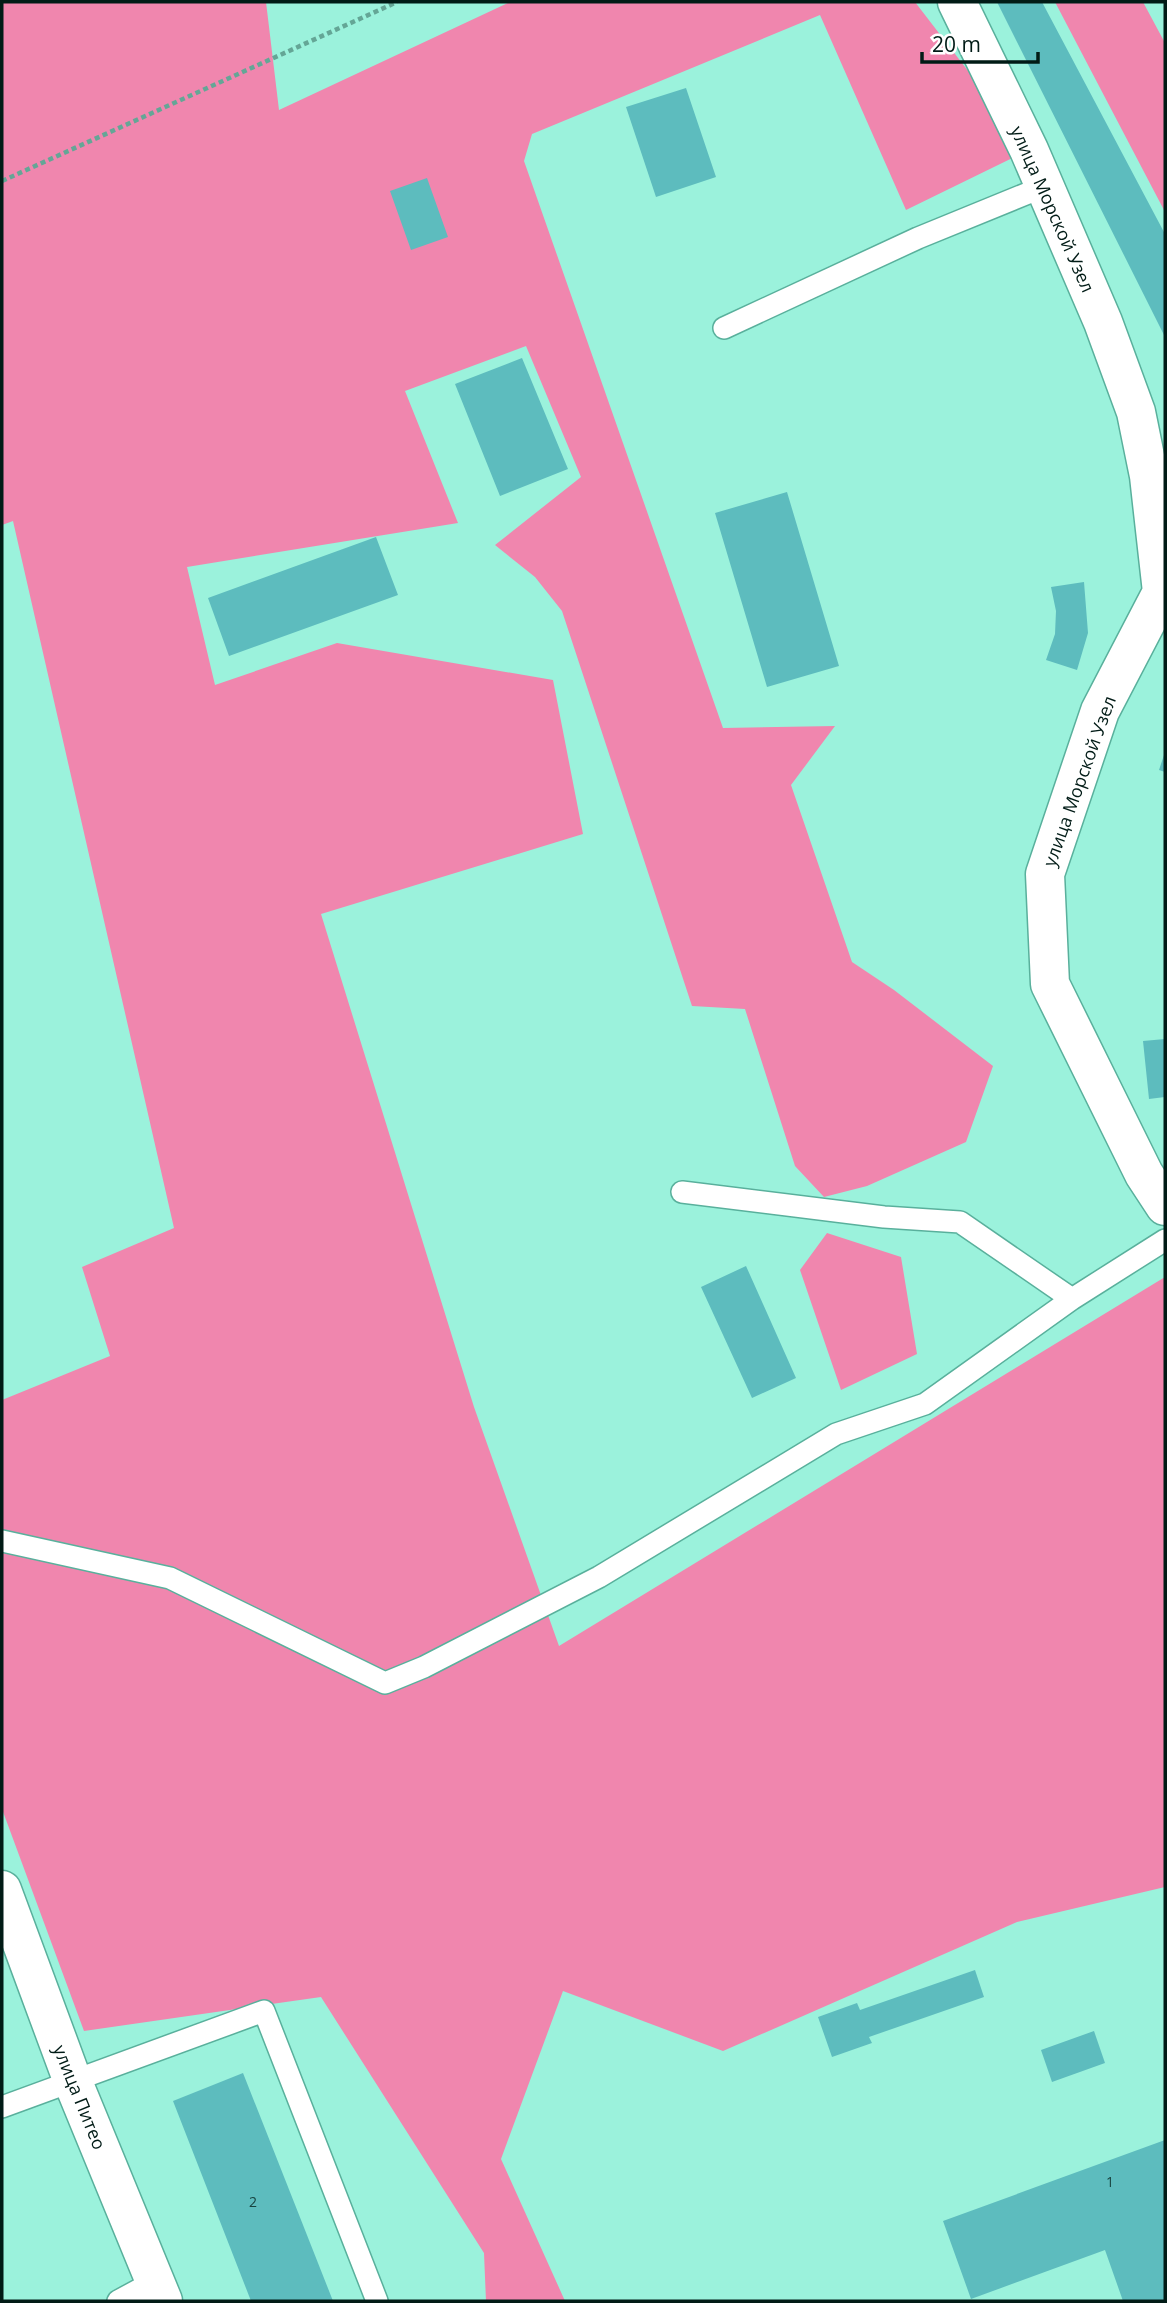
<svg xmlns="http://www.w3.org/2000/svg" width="1167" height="2303" font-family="'Open Sans',sans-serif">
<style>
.green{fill:#f086ae}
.building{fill:#5dbcbe}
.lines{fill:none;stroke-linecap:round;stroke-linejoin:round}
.service-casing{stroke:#59b09c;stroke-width:24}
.minor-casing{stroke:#59b09c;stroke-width:41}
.path{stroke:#64a696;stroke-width:4.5;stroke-dasharray:5 3.5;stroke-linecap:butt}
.service{stroke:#fff;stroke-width:21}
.minor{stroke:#fff;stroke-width:38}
.labels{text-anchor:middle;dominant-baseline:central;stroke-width:6;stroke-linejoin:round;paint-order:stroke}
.number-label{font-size:14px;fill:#184340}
.street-label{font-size:18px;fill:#011b16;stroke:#fff}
</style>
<rect width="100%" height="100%" fill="#9bf2dc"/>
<path class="green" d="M2 2H266L279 110 510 2H915L1029 150 906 210 820 15 532 134 524 161 723 728 835 726 791 785 852 962 894 990 993 1066 966 1142 867 1186 824 1197 795 1166 745 1009 692 1006 562 611 535 577 495 545 581 477 526 346 405 391 458 523 187 567 215 685 337 643 553 680 583 834 321 914 474 1407 559 1646 1165 1277V1887L1017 1922 723 2051 563 1991 501 2159 565 2301H486L484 2253 321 1997 84 2031 2 1809V1400L110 1356 82 1267 174 1228 13 521 2 525Z
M1055 2H1143L1165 43V212Z
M827 1233 901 1257 917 1354 841 1390 800 1270Z"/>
<path class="building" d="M997 2H1042L1165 234V337Z
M686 88 716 177 656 197 626 107Z
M427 178 448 237 411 250 390 191Z
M522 358 568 469 500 496 455 384Z
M787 492 839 666 767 687 715 513Z
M376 537 398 595 229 656 208 598Z
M1084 582 1088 633 1077 670 1046 660 1055 634 1056 611 1051 587Z
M1165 752V772L1159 770Z
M1165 1039V1097L1149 1099 1143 1041Z
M746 1266 796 1378 752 1398 701 1287Z
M975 1970 984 1997 869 2037 872 2043 832 2057 818 2017 857 2003 860 2010Z
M1094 2031 1105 2063 1052 2082 1041 2050Z
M243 2073 333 2301H251L173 2101Z
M1165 2140V2301H1123L1105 2250 971 2299 943 2221Z"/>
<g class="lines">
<defs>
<path id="service" d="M724 328 918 238 1043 187
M682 1192 884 1217 960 1222 1072 1299 1165 1240
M2 1541 170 1578 385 1683 424 1667 599 1577 836 1434 925 1404 1072 1299
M2 2107 264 2011 377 2301
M118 2301 155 2281"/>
<path id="minor" d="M957 2 1029 150 1103 322 1136 412 1149 476 1162 592 1100 711 1045 874 1050 984 1144 1174 1165 1206
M2 1890 73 2082 163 2301"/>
</defs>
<use href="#service" class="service-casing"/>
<use href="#minor" class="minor-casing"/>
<path class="path" d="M2 181 397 2"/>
<use href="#service" class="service"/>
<use href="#minor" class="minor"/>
</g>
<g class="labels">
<g class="number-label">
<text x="1110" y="2181">1</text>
<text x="253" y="2201">2</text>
</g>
<g class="street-label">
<text transform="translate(1053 209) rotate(66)">улица Морской Узел</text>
<text transform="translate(1079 781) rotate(-70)">улица Морской Узел</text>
<text transform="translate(80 2097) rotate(68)">улица Питео</text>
</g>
</g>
<rect width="1167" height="2303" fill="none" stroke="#011b16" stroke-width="7"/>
<path d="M922 52v10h116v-10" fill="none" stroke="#011b16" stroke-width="3.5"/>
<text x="932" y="52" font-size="21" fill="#011b16" stroke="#ffffff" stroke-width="5" paint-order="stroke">20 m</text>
</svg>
